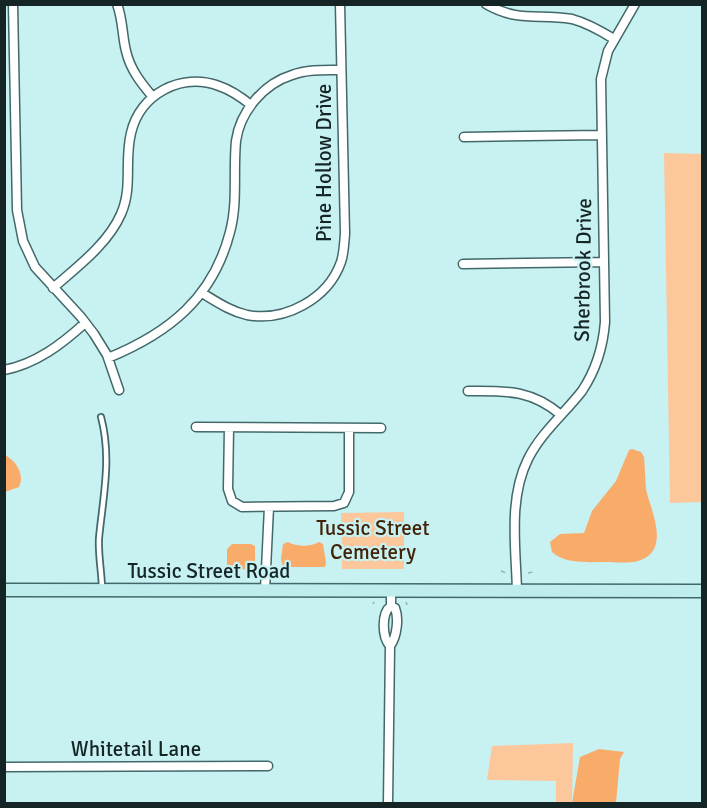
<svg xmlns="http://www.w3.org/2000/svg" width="707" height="808" font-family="Signika,sans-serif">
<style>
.green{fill:#fdc79c}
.water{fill:#f9ab6a}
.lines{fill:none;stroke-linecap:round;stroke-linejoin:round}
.lane-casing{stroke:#436869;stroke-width:8}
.street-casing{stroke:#436869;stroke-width:11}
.secondary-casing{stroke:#436869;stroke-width:15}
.path{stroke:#90b1b2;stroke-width:1.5;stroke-dasharray:4.5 3;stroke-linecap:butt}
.lane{stroke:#fff;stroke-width:4.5}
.street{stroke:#fff;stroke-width:8}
.secondary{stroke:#bfeced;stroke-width:12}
.labels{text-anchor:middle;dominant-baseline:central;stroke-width:4.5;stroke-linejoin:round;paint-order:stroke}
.street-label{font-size:21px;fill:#152525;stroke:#c8f1f2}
.park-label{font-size:21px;fill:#422307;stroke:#c8f1f2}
</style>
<rect width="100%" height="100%" fill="#c8f1f2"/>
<path class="green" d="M664 153 702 154V502L670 503Z
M404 512V569H342L341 513Z
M573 743 572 803H556V781L487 780 492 746Z"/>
<path class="water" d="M632 449 641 452 644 457C645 468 645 479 646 489 650 509 671 548 641 560 631 564 616 562 605 562 588 562 565 564 552 552L550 542 560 534 584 533 592 511 616 481 629 450Z
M5 455C16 461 25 474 19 487L5 492Z
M288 542C297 547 310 547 319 542L323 544 326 563 325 567H283L281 559 283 544Z
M232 544H251L255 546V564L252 569 232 570 227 567V549Z
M599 749 624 752 620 759 616 803H572L580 757Z"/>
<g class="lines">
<defs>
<path id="lane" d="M101 417C112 458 103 497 99 538 98 556 102 573 102 590"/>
<path id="street" d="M13 4 17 210 23 241 35 267 81 317 94 334 107 355 119 390
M117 4C123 20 122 35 126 51 130 69 141 83 152 96
M486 4C519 23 539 13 572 19 587 23 601 31 614 39
M464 137 602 135
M463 264 604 262
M53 288C77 267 108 244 121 214 133 187 124 161 131 133 140 94 181 72 219 86 231 90 241 97 251 105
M202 293C217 302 230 311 247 315 285 322 328 299 341 262 344 253 344 244 345 234L340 4
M108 358C169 333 213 298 230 232 238 202 233 172 236 141 240 112 263 84 292 75 308 69 325 70 341 70
M4 370C36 364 62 344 85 323
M468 391C505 391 531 389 561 415
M196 427 381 428
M229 428 228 489 232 501 242 507 334 506 344 503 349 492V428
M265 590 269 507
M517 591C516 548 508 499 528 459 541 433 564 414 582 391 596 370 603 347 605 322L601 79 608 51 635 4
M390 646C382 637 381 613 391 606V591
M4 767 268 766
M388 804 390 646C397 637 399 618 395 608L391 606"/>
<path id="secondary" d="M4 590 702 591"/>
</defs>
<use href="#lane" class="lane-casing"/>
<use href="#street" class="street-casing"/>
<use href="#secondary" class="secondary-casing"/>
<path class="path" d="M501 571 506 573
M528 573 533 572
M406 602 407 605
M373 604 374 602"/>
<use href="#lane" class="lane"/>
<use href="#street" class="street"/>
<use href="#secondary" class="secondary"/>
</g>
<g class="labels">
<g class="street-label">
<text transform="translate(324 163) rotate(-90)">Pine Hollow Drive</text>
<text transform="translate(583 270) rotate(-89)">Sherbrook Drive</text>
<text x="209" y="571">Tussic Street Road</text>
<text x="136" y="749">Whitetail Lane</text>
</g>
<g class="park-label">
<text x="373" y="528">Tussic Street<tspan x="373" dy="24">Cemetery</tspan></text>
</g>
</g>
<rect width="707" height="808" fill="none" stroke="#152525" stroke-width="12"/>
</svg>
